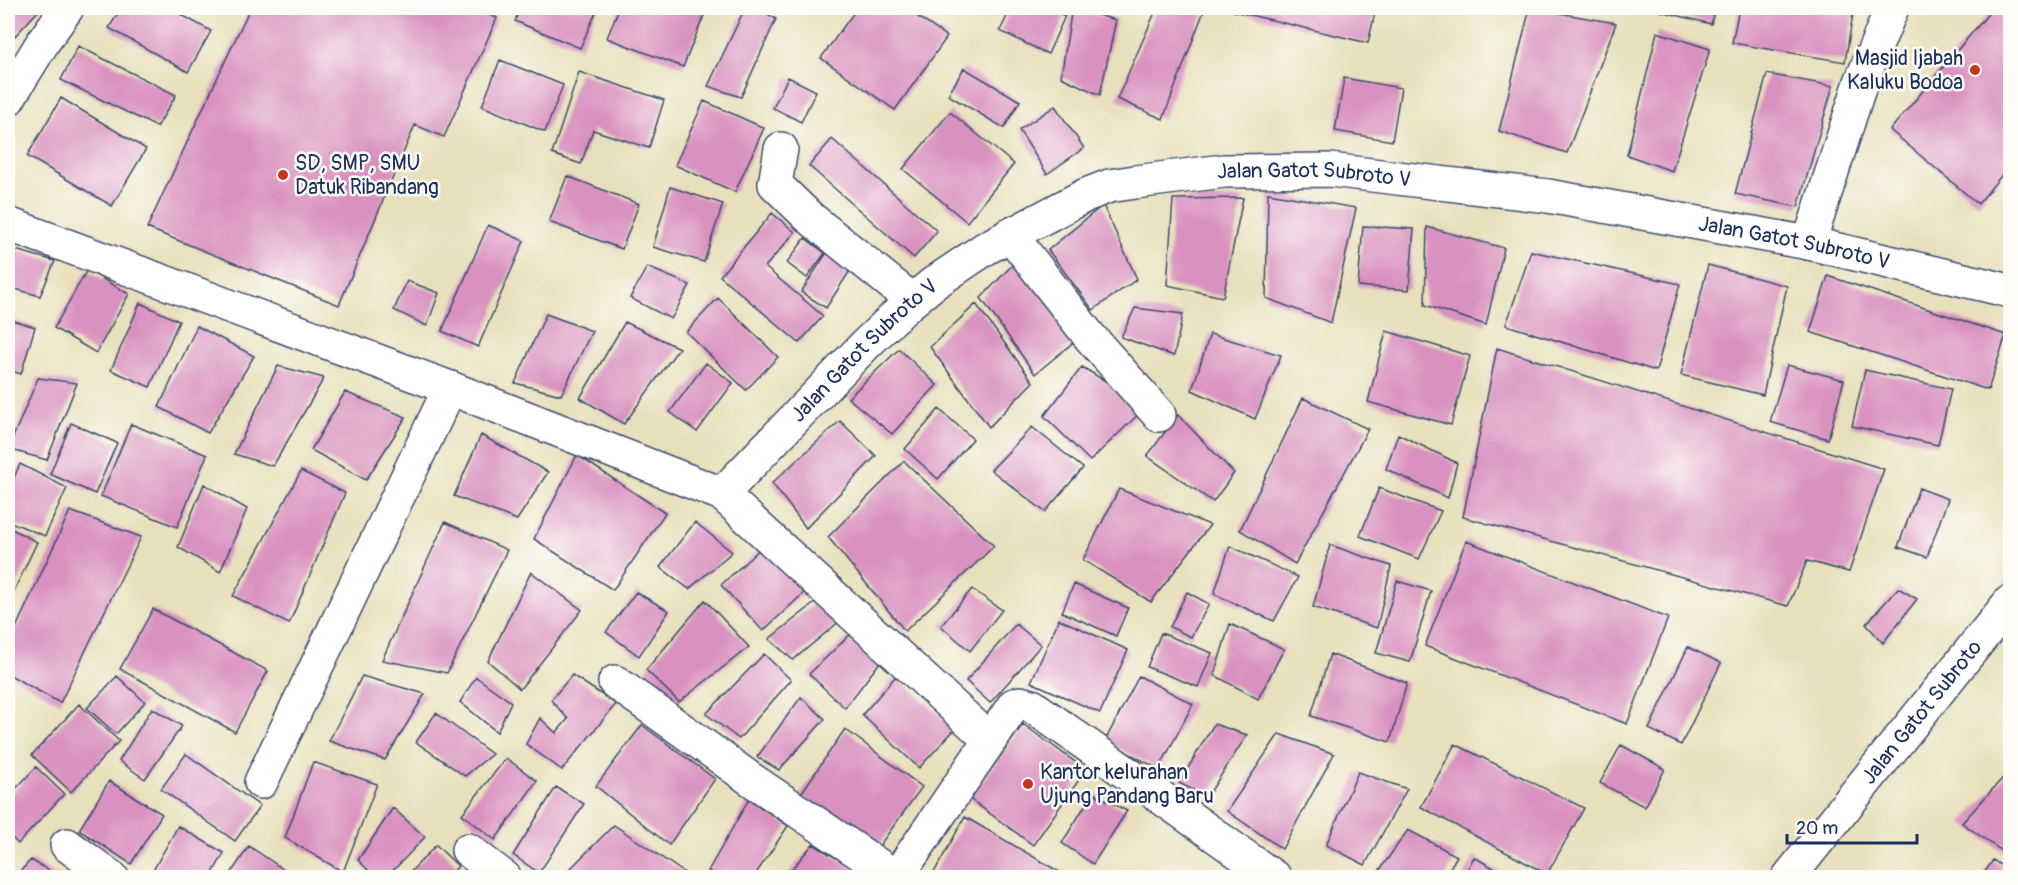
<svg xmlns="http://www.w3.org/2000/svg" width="2018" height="885" font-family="Pangolin,sans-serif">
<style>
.building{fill:#d991bf}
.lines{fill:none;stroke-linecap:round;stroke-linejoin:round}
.minor-casing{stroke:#3a4a6c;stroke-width:36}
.tertiary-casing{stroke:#3a4a6c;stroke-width:36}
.minor{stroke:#fff;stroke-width:33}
.tertiary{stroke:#fff;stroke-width:33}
.poi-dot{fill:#c8321e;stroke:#fdfcf7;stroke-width:2}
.labels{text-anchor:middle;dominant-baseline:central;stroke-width:5;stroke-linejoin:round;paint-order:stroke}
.poi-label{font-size:21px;fill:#1b2f5e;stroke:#fdfcf7;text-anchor:start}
.street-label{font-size:21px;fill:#1b2f5e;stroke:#fdfcf7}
</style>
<rect width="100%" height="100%" fill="#fdfcf7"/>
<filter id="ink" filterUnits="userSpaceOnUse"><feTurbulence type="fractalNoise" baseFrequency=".0167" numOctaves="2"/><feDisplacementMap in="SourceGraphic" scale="12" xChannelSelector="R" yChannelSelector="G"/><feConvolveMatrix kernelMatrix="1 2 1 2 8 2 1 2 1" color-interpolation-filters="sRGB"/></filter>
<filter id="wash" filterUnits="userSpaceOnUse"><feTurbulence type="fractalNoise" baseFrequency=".008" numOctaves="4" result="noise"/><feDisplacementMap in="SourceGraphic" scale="24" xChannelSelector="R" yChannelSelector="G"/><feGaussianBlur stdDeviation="1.35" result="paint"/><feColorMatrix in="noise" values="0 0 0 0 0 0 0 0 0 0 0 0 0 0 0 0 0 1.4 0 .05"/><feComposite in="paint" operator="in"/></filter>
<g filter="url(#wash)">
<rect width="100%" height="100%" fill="#e8e0bc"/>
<g id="blocks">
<path class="building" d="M8 8H38L40 9 15 36 8 30Z
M121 8H169L211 31 188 72 109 28Z
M250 8H472L497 18 444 137 415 125 339 305 147 228Z
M520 8H598L580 48 515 21Z
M619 8H707L683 67 607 38Z
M745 8H758L776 19 741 97 708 86Z
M857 8H905L947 37 895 110 821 58Z
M1011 8H1046L1065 16 1048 54 1000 31Z
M1072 8 1116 20 1100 95 1061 77Z
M1157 8H1205L1163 119 1117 99Z
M1230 8H1376L1368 43 1229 10Z
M1530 8 1616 23 1567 153 1499 131Z
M1649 8H1715L1711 24Z
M1739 8H1854L1845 62 1732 43Z
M1993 8H2007L2010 11V165L1978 204 1890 130Z
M1657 32 1710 49 1672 171 1627 155Z
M78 46 176 95 157 127 61 80Z
M500 60 563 85 545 132 482 106Z
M964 68 1020 101 1004 128 948 95Z
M579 72 664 100 649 148 593 130 581 164 552 154Z
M1767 74 1833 86 1798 207 1735 194Z
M788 77 816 91 801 122 773 108Z
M1344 78 1401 88 1392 141 1335 131Z
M61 98 146 149 112 206 27 156Z
M704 101 764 128 735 192 675 165Z
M1055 106 1084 148 1047 174 1019 130Z
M950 112 1014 164 967 222 903 169Z
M832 139 937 231 914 258 809 166Z
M567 176 639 204 622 249 549 222Z
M670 187 723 204 704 262 653 247Z
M1268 193 1356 208 1331 323 1266 298Z
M1243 198 1223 297 1167 285 1173 199Z
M1103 205 1137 279 1093 310 1048 250Z
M772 213 795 232 765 267 823 316 799 343 720 276Z
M488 225 524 241 478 347 442 331Z
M1363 226 1414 229 1409 290 1358 286Z
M1427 227 1504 248 1486 325 1425 305Z
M805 238 825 253 807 278 787 263Z
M8 248 55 261 40 296 8 287Z
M828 251 853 266 826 308 801 292Z
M1531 251 1680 284 1656 371 1506 325Z
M1016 261 1080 337 1035 374 981 298Z
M1708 265 1787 286 1763 395 1681 375Z
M647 267 690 285 671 319 630 298Z
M87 270 129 294 96 353 54 328Z
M1828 276 2006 335 1988 390 1810 332Z
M407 281 439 293 427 326 394 310Z
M718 298 778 357 746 390 686 332Z
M140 303 179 321 150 387 111 370Z
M976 304 1033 382 989 427 930 347Z
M1135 308 1183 314 1174 356 1121 337Z
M546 314 592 331 561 395 515 383Z
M8 319 35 327 21 374 8 370Z
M625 322 679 348 624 424 580 398Z
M197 326 254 356 208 433 159 407Z
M1386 331 1470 356 1451 425 1368 402Z
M1210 334 1281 355 1255 419 1192 390Z
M1497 348 1884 469 1849 572 1807 561 1788 606 1463 517Z
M899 349 937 385 892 434 848 398Z
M706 363 733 383 697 432 670 412Z
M1787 365 1844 380 1828 439 1770 422Z
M278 366 324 378 273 466 234 454Z
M1082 367 1147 406 1090 461 1044 416Z
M1865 370 1951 389 1938 445 1852 426Z
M38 378 77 383 47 460 8 449Z
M345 392 406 417 366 480 311 450Z
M1303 398 1368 429 1295 564 1240 530Z
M939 409 973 439 938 479 905 449Z
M1178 415 1234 473 1213 502 1147 456Z
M840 421 876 456 806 528 772 483Z
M71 423 117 443 95 494 50 474Z
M131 424 207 455 177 527 101 496Z
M1032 427 1083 468 1045 512 991 470Z
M1398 434 1457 463 1448 498 1386 469Z
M481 435 548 472 517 520 454 496Z
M577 455 665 513 613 590 534 539Z
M904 461 994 546 905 631 828 537Z
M20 464 67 488 45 536 8 521V491Z
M301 471 345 493 289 624 233 596Z
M204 484 247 509 220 572 178 547Z
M1379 488 1441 511 1419 559 1360 536Z
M1919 488 1948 499 1927 557 1898 547Z
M1119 489 1210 525 1151 602 1083 560Z
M70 511 141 537 60 703 8 674V645Z
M445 522 507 550 447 673 382 660Z
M695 522 732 552 689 589 660 567Z
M8 527 37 542 13 593 8 591Z
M1466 541 1668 618 1627 724 1425 646Z
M765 544 806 591 763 631 721 585Z
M1330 545 1391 566 1377 628 1313 607Z
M1230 546 1298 577 1274 621 1214 594Z
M531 572 582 610 520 689 488 661Z
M1397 581 1431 591 1410 662 1376 653Z
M1074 584 1128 608 1116 636 1062 612Z
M1898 588 1917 599 1883 643 1866 624Z
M972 589 1002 610 970 651 941 626Z
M636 592 669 611 639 656 606 632Z
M1187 592 1209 604 1191 637 1170 627Z
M820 599 840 621 793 660 769 639Z
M705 600 749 647 679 702 646 670Z
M153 609 268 671 235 732 120 669Z
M1059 619 1128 650 1100 713 1031 682Z
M1016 624 1041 645 990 703 966 681Z
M1230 624 1284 649 1258 699 1214 675Z
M856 629 884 657 845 708 809 674Z
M1161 633 1212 653 1198 687 1147 667Z
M1688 647 1721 663 1681 745 1649 729Z
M764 654 791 680 739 739 706 714Z
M1330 654 1407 683 1390 742 1311 716Z
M572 675 616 704 562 770 526 744 540 718 556 733 568 719 551 700Z
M117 676 145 702 116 734 87 708Z
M362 676 425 694 385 760 329 741Z
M896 676 955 729 919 768 862 715Z
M1139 676 1193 704 1159 769 1105 741Z
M476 677 511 702 497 732 460 702Z
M801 697 825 719 779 770 757 757Z
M79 704 119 741 71 792 32 755Z
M152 708 182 726 145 779 119 761Z
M436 713 492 754 465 776 416 742Z
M1023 724 1086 770 1033 845 970 799Z
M1214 724 1247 735 1207 797 1179 783Z
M642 725 715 779 669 845 596 786Z
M845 729 922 787 877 849 800 795Z
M1279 734 1334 754 1282 849 1227 811Z
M1455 744 1584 808 1547 874 1421 807Z
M1621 745 1665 769 1645 807 1600 783Z
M186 754 260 806 235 841 161 789Z
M506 758 537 781 495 840 462 814Z
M313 762 377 784 343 872 285 838Z
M36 767 64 794 18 844 8 834V797Z
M2010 770V857L1962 823Z
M1358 772 1407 789 1365 865 1326 845Z
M109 781 162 814 131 864 79 830Z
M556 787 584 804 539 873 513 855Z
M1093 793 1127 811 1093 864 1062 843Z
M749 799 788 826 753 878H720L708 871Z
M393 808 425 837 386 878H376L358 860Z
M965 817 1070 878H931Z
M614 825 686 874 684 878H628L616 870 611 878H567L564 875Z
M178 826 224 853 210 878H154L150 876Z
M1408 830 1457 856 1444 878H1374Z
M813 844 858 871 853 878H784Z
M436 845 458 866 448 878H405Z
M249 846 296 878H228Z
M1474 857 1511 878H1463Z
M31 860 62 878H14Z
M1993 860 2010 872V878H1981Z"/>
</g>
</g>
<g filter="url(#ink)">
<use href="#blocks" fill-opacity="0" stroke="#3a4a6c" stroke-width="1.5"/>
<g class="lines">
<defs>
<g id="minor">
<path d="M8 99 43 42 67 8"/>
<path d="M781 149 775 184 809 217 912 300"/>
<path d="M8 224 450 388 722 494 989 739"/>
<path d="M1010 234 1090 337 1159 415"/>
<path d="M1809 243 1861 82 1892 8"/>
<path id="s1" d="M722 494 866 344 906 306 934 283 986 248 1086 195 1109 186 1135 182 1224 171 1330 170 1548 196 1809 243 2010 291"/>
<path d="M615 682 752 780 897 878"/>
<path d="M261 782 450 388"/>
<path d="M67 845 112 878"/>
<path d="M468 850 505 878"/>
<path d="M896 878 1014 705 1020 703 1032 706 1275 878"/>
</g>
<g id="tertiary">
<path id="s2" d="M1788 878 2010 602"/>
</g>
</defs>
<use href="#minor" class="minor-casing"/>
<use href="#tertiary" class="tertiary-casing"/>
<use href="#minor" class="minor"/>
<use href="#tertiary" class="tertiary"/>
</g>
</g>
<g class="poi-dot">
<circle cx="1975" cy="70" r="6"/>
<circle cx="283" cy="175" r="6"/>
<circle cx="1028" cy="784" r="6"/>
</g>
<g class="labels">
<g class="poi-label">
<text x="1963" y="58" text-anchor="end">Masjid Ijabah<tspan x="1963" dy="24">Kaluku Bodoa</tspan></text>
<text x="295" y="163">SD, SMP, SMU<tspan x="295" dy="24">Datuk Ribandang</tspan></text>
<text x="1040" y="772">Kantor kelurahan<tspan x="1040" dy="24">Ujung Pandang Baru</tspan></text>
</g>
<g class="street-label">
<text stroke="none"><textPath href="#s1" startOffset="706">Jalan Gatot Subroto V</textPath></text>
<text stroke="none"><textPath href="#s1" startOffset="1192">Jalan Gatot Subroto V</textPath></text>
<text stroke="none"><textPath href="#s1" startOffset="202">Jalan Gatot Subroto V</textPath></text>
<text stroke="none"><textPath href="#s2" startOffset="213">Jalan Gatot Subroto</textPath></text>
</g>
</g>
<rect width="2018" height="885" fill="none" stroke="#fdfcf7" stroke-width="30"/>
<path d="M1787 834v9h130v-9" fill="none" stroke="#1b2f5e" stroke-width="3"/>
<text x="1796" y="834" font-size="18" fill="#1b2f5e" stroke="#fdfcf7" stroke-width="4.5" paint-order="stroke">20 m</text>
</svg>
